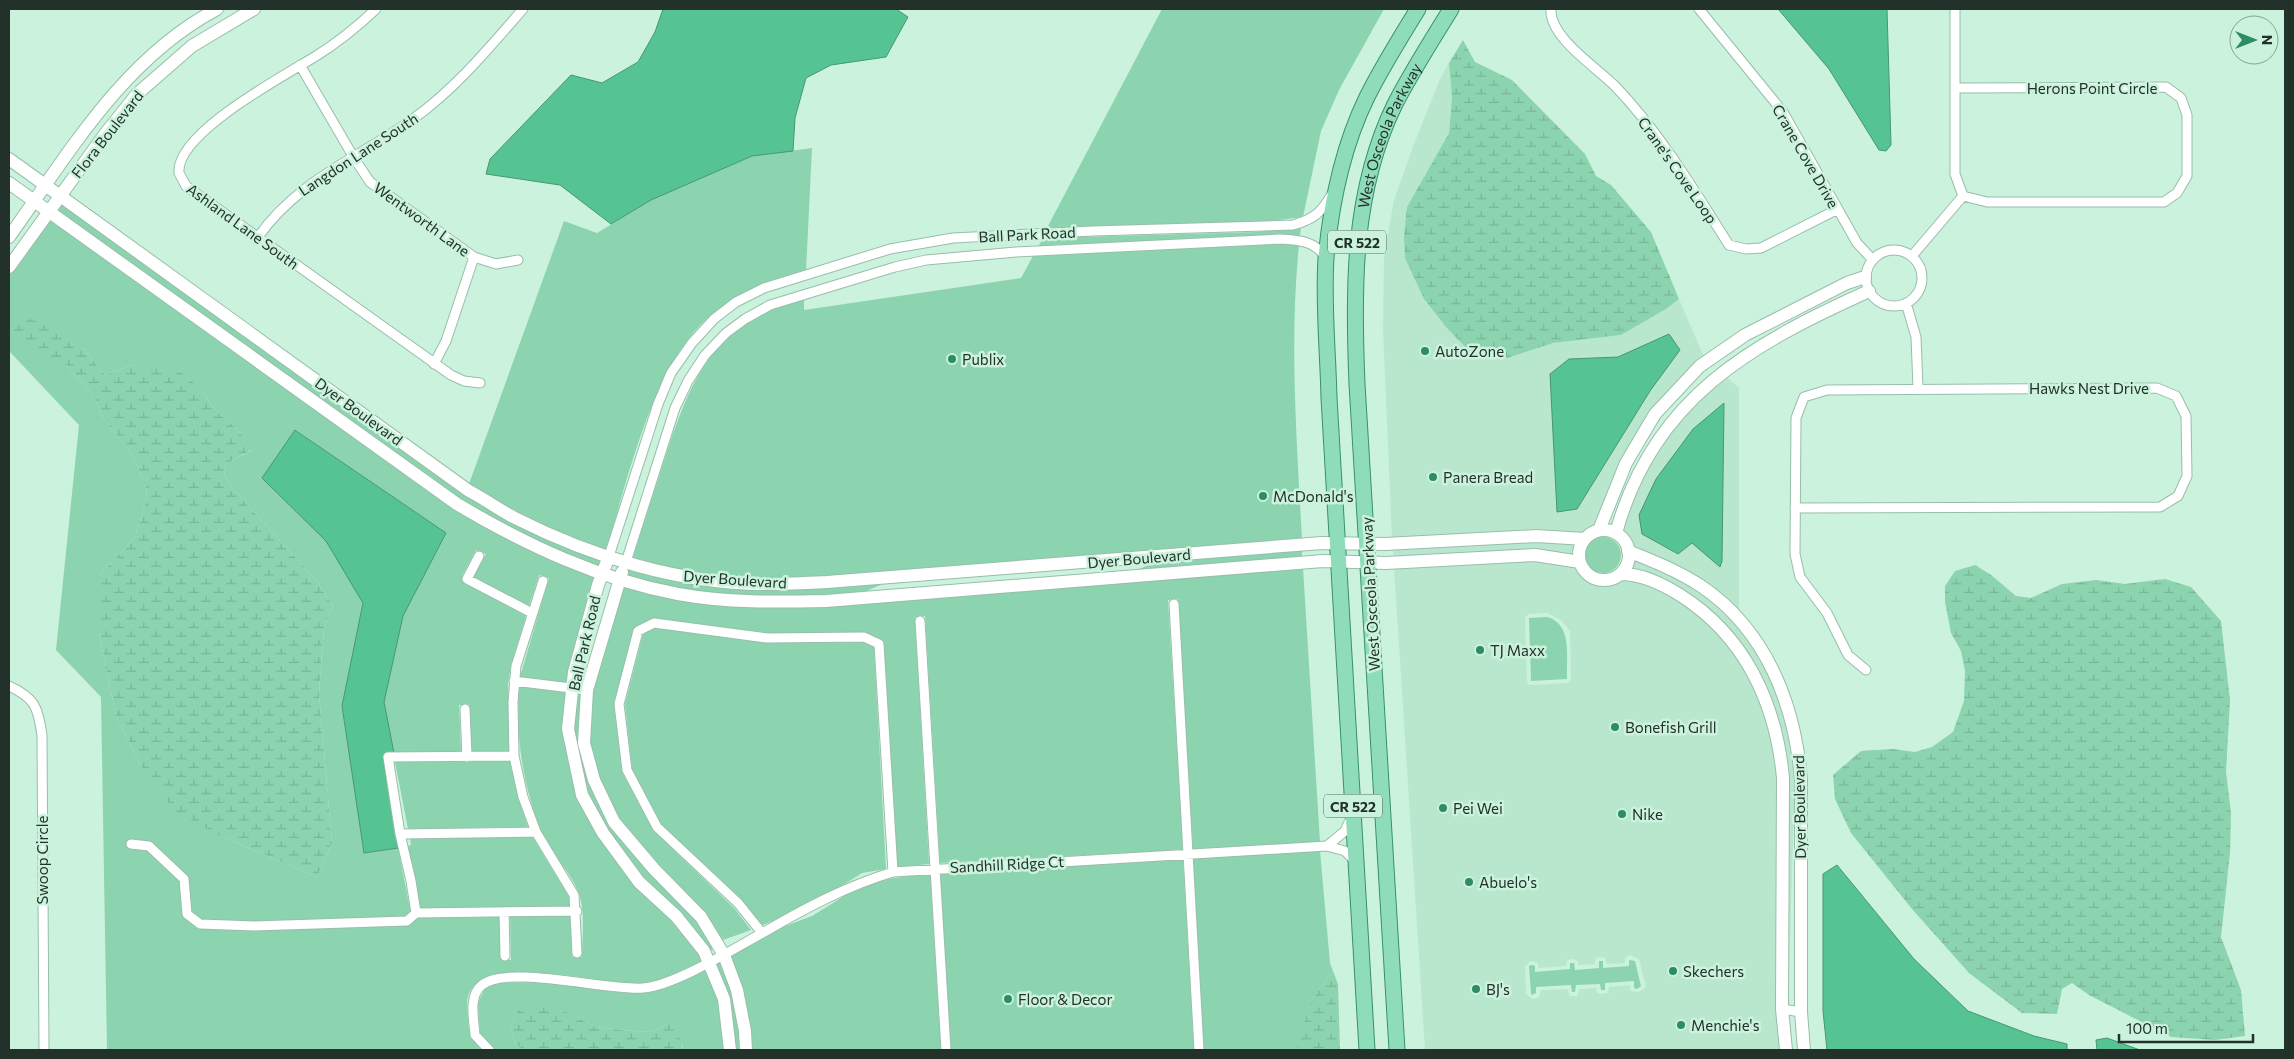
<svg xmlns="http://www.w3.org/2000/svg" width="2294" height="1059" font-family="Commissioner,sans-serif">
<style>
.built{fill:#b8e7ce;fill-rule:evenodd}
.green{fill:#8bd4af;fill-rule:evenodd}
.wetland{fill:url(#wetland-marsh)}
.water{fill:#56c392;stroke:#469772}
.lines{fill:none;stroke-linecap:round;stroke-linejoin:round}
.street-casing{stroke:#98beaa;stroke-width:11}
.secondary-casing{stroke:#98beaa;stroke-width:14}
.primary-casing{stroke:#38916b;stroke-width:17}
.street{stroke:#fff;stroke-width:9}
.secondary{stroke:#fff;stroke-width:12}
.primary{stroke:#8fdcbb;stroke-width:15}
.poi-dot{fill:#2d8c64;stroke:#cbf2dd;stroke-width:2}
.labels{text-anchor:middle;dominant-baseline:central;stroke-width:5;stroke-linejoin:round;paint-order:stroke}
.shield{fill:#cbf2dd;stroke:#556b5f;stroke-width:1}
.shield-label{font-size:14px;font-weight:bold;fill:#223129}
.street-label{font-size:15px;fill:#223129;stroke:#cbf2dd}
.poi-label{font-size:15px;fill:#223129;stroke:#cbf2dd;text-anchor:start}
</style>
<defs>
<pattern id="wetland-marsh" width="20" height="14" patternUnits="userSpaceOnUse" patternTransform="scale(1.25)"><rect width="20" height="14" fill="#8bd4af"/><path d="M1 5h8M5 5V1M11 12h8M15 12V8" fill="none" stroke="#78b697"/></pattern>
</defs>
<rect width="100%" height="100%" fill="#cbf2dd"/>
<path class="built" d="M1449 63 1452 97 1449 133 1407 207 1424 299 1446 327 1468 350 1484 358 1553 343 1621 335 1666 309 1679 299 1704 357 1651 412 1595 527 1583 534 1392 539 1383 330 1384 256 1394 200 1414 144 1440 79ZM1680 350 1650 391 1569 359 1618 357Z
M1726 376 1739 388V613L1633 548 1622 532 1643 474 1662 441 1701 395ZM1724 404 1720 566 1692 543 1656 479 1693 429Z
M1536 541 1576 543 1574 556 1393 558V549Z
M1634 558 1671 574 1698 590 1728 616 1757 651 1773 682 1787 720 1795 778 1788 1005V778L1785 748 1780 722 1769 691 1750 656 1729 629 1630 570Z
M1535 560 1577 567 1581 574 1590 581 1606 585 1622 579H1634L1670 594 1693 609 1721 634 1741 660 1769 725 1777 778 1781 1050H1425L1394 567ZM1547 613 1561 620 1570 631 1571 680 1567 683 1530 685 1527 682 1525 617 1529 614ZM1630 955 1639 959 1646 987 1639 992 1631 991 1630 985 1609 987 1608 993 1601 994 1597 993 1596 988 1580 989 1577 996H1570L1567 989 1541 990 1539 997 1533 999 1526 994 1525 967 1530 961 1537 962 1539 968 1566 966 1567 960 1573 959 1578 961V965L1595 964V959L1599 957 1605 958 1607 964 1625 963V958Z"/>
<path class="green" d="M1162 9H1384L1339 90 1321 131 1303 217 1262 222 1047 228Z
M812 148 806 271C770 280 738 292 710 316 653 363 628 480 606 550 557 533 513 511 469 484L564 221 597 233 651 200 752 156Z
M61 204 467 494 603 559 599 568 556 552 460 500 57 210Z
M51 218 454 508 596 577 568 683 520 677 549 578 539 575 529 606 473 577 486 554 476 550 462 576 464 582 526 616 511 665 508 684 509 752H472L469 704 459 705 461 752 394 753 384 702 403 616 446 533 296 430 262 478 327 541 363 603 342 706 364 853 398 848 411 914 416 918 499 917 501 960H511L510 917 571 916 572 957H582C582 938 585 915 580 897 574 874 549 853 541 831 522 781 516 740 519 686L567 692 577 797 699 953 702 961C684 969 663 982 642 984 609 986 464 946 467 1006 469 1028 466 1034 482 1050H107L101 697 56 650 79 425 9 351V276ZM83 348 105 375 132 365 199 387 216 411 236 428 252 450 226 464 224 476 234 490 316 580 333 606 324 628 319 693 332 843 317 877 220 836 140 764 116 716 99 633V576L135 537 144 508 147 491 134 457 103 418 93 394 66 365Z
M1301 227 1300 236 1182 239 1038 247 1043 238 1257 232Z
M1280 244 1299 245C1289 343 1297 442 1302 540L1017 563 765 580 671 569 632 559C643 526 654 492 665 458 691 378 714 321 804 299V310L1021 278 1033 256Z
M1585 555a18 18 0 1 1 36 0a18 18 0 1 1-36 0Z
M1302 550V559L1047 577 1137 570 1155 562Z
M629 568 720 586 998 574 883 584 859 594 826 596 722 595 679 590 626 576Z
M1303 568 1320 842 1193 849 1178 599 1168 600 1183 850 940 863 925 616 915 617 929 864 896 867 884 643 881 639 866 633H768L654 619 633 630 614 703 622 772 653 830 734 908 751 930 723 940 705 914 658 866 619 820 599 779 589 742 592 691 623 585 721 604 1041 590Z
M1547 617C1573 624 1566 657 1567 679L1531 681 1529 618Z
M655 628 767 643 863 642 874 647 886 869 862 873 807 908 760 926 742 902 661 824 632 769 625 704 643 634Z
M577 694H581L577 740 589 782 697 919 714 946 710 952 643 879 607 831 587 793 573 729Z
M510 761 518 798 528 827 408 829 395 762Z
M532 836 569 897 571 907 420 908 408 846 411 845 410 838Z
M1320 851 1330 963 1333 971 1310 1002 1299 1047 1297 1050H1204L1193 858Z
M1183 859 1194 1050H951L940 872Z
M930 873 941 1050H751V1027L727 948 812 916 867 882Z
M719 957C730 987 740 1017 741 1050H735L715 963Z
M1629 960 1635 961 1641 986 1637 989 1634 988V981L1605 983V990H1601L1600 984 1576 985 1575 992H1572L1571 985 1536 987V993L1532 995 1531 993 1529 966 1531 965 1535 966V972L1570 969V963H1574L1575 970 1599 968V961H1603V968L1629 966Z
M706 969 719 1000 725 1050H683L682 1044 668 1023 656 1030 645 1032 595 1027 575 1016 517 1011 510 1028 516 1044 523 1050H496L480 1033 478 1003 485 988 496 983 548 982 615 992 644 993 671 985Z"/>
<path class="wetland" d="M1463 40 1475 62 1512 80 1585 154 1596 176 1611 185 1651 232 1679 299 1666 309 1621 335 1553 343 1507 358H1484L1468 350 1446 327 1424 299 1405 258 1404 236 1407 207 1449 133 1452 97 1449 63Z
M20 315 52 327 83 348 105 375 132 365 178 370 199 387 216 411 236 428 253 449 226 464 224 476 234 490 316 580 333 606 324 628 319 693 332 843 317 877 220 836 174 810 140 764 116 716 99 633V576L135 537 144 508 147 491 134 457 103 418 93 394 66 365 20 341 11 327Z
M1975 565 1991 575 2016 596 2031 598 2062 584 2096 580 2125 584 2165 579 2191 587 2221 621 2230 700 2226 772 2231 813 2230 853 2221 937 2241 990 2245 1036 2215 1040 2171 1037 2089 995 2072 983 2062 989 2057 1014 2022 1013 1969 973 1912 909 1851 833 1835 799 1833 775 1861 751 1893 749 1915 752 1932 747 1953 732 1964 701 1965 671 1961 651 1951 633 1945 602V586L1955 571Z
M1333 971 1338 984 1340 1050H1297L1310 1002Z
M542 1003 575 1016 595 1027 645 1032 656 1030 668 1023H677L683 1050H523L516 1044 510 1028 517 1011Z"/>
<path class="water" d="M663 9H896L908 17 886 57 831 65 806 78 795 118 793 151 752 156 651 200 611 224 560 185 486 174 490 159 571 75 602 83 638 62 655 32Z
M1778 9H1887L1891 145 1886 151 1879 150 1829 69Z
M1669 334 1680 350 1650 391 1577 509 1557 512 1550 374 1569 359 1618 357Z
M1724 403 1722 561 1720 567 1692 543 1678 554 1642 534 1639 515 1656 479 1693 429Z
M295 430 446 533 403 616 384 702 394 753H388L383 758 398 848 364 853 342 706 363 603 326 541 262 478Z
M1837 865 1914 959 1968 1011 2034 1036 2067 1044V1050H1827L1823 1011V874Z
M2107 1038 2140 1050H2097L2096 1040Z"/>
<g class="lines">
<defs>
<path id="street" d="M376 9C358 26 337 43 316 56 286 75 175 133 179 173L186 186 451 375 464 381 480 383
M1551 9C1549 37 1596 67 1615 86 1660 133 1694 190 1729 245L1746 249 1761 248 1838 209
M1699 9 1783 112 1857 243 1872 259
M300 65 354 158 370 182 474 257 496 264 518 260
M1955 88 2166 87 2181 98 2187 115V176L2177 193 2164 202H1987L1963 196
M258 237C298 180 359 158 413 119 456 88 489 48 523 9
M1866 278a28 28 0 1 1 56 0a28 28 0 1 1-56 0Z
M1912 256 1963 196 1955 174V9
M1906 303 1916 337 1918 388
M434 364 446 341 474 257
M1795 508 2160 507 2178 496 2187 476 2186 416 2176 396 2157 388 1827 390 1804 397 1796 418 1795 554 1800 577 1827 613 1848 655 1866 670
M479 556 467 579 532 613
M609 556 658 404 671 373 692 343 714 319 736 302 764 288 890 249 953 238 1093 231 1293 225C1314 219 1321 213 1332 194
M626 562 675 408 688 381 705 355 726 333 745 319 770 305 895 267 926 260 1016 252 1280 239C1300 240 1315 241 1326 258
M543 581 516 666 513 702 514 756 523 797 536 832 574 895 577 953
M1174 604 1199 1050
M920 621 946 1050
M514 681 587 690
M9 686C35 698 38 707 42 735L44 1050
M465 709 467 757
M514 756 388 757 400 834 411 881 416 913 577 911
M1351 818 1345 831 1327 846 1345 851 1356 862
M400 834 536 832
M131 844 149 846 184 879 187 914 200 924 254 926 407 921 416 913
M504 912 505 956
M762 933 738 903 657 827 627 770 619 704 638 631 654 623 767 638 864 637 879 644 893 872
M1782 1009 1801 1012
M489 1050 475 1035C474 1020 468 996 482 985 507 964 608 991 643 988 673 986 732 950 759 935 802 910 846 886 893 872L1327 846"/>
<path id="secondary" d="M9 159 469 491C485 499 499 510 515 518 592 557 680 584 766 584 786 584 807 583 827 582L1322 543 1385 544 1536 536 1585 539
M9 183 457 504C526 545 598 579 678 594 727 603 777 602 826 601L1323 561 1386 563 1535 555 1580 562
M9 237C69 153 123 59 217 9
M9 267 105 134 137 94 192 46 254 9
M1599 530 1626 463 1655 414 1700 366 1745 335 1847 283 1865 277
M1579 555a25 25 0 1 1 50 0a25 25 0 1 1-50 0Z
M1616 533C1653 399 1749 345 1869 291
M1628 551C1653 561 1678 571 1701 586 1766 630 1795 704 1801 780V1012L1804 1050
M609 556 598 585 574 672 568 729 582 795 603 833 639 882 676 916 704 951 724 999 730 1050
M622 572 587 690 584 743 594 780 614 822 654 869 701 917 724 955 737 990 745 1031 746 1050
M1620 574C1642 574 1661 583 1680 595 1745 636 1776 703 1783 778L1782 1009 1786 1050"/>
<g id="primary">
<path d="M1367 1050 1329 398C1328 352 1323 304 1326 258 1331 204 1343 146 1367 97 1382 67 1400 38 1418 9"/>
<path id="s1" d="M1397 1050 1357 384C1353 289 1352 192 1395 104 1412 71 1432 40 1451 9"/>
</g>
</defs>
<use href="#street" class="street-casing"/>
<use href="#secondary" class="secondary-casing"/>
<use href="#primary" class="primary-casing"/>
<use href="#street" class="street"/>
<use href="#secondary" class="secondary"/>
<use href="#primary" class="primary"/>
</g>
<g class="poi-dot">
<circle cx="1425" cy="351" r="5"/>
<circle cx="952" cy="359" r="5"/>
<circle cx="1433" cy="477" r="5"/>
<circle cx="1263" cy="496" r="5"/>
<circle cx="1480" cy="650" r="5"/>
<circle cx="1615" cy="727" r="5"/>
<circle cx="1443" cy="808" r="5"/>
<circle cx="1622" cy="814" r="5"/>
<circle cx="1469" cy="882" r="5"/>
<circle cx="1673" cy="971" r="5"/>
<circle cx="1476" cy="989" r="5"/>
<circle cx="1008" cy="999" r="5"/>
<circle cx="1681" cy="1025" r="5"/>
</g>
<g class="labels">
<g class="shield">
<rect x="1328" y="230.5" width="58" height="23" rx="4"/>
<rect x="1324" y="794.5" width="58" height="23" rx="4"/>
</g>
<g class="shield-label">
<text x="1357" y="242">CR 522</text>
<text x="1353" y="806">CR 522</text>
</g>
<g class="street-label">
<text x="2092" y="88">Herons Point Circle</text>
<text transform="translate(107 134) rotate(-52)">Flora Boulevard</text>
<text stroke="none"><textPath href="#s1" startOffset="921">West Osceola Parkway</textPath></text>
<text transform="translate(358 154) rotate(-33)">Langdon Lane South</text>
<text transform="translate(1806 156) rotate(60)">Crane Cove Drive</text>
<text transform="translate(1678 170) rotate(55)">Crane's Cove Loop</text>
<text transform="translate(422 219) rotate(36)">Wentworth Lane</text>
<text transform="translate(243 226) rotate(36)">Ashland Lane South</text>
<text transform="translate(1027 234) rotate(-3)">Ball Park Road</text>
<text x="2089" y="388">Hawks Nest Drive</text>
<text transform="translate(359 411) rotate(36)">Dyer Boulevard</text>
<text transform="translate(1139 558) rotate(-5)">Dyer Boulevard</text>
<text transform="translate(735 579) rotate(4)">Dyer Boulevard</text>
<text transform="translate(1370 594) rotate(-93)">West Osceola Parkway</text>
<text transform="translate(584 643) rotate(-77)">Ball Park Road</text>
<text transform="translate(1799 807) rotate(-91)">Dyer Boulevard</text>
<text transform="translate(42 860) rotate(-90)">Swoop Circle</text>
<text transform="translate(1007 864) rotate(-3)">Sandhill Ridge Ct</text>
</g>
<g class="poi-label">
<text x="1435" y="351">AutoZone</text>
<text x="962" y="359">Publix</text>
<text x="1443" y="477">Panera Bread</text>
<text x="1273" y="496">McDonald's</text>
<text x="1490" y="650">TJ Maxx</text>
<text x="1625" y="727">Bonefish Grill</text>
<text x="1453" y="808">Pei Wei</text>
<text x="1632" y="814">Nike</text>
<text x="1479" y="882">Abuelo's</text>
<text x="1683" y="971">Skechers</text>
<text x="1486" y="989">BJ's</text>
<text x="1018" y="999">Floor &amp; Decor</text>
<text x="1691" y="1025">Menchie's</text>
</g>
</g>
<rect width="2294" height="1059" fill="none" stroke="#223129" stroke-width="20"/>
<g transform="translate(2254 40) rotate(90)"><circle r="24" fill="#cbf2dd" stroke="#87a595"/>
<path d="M0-4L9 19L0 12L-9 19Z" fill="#2d8c64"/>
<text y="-8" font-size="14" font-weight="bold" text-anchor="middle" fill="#223129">N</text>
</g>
<path d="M2119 1034v8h134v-8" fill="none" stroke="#223129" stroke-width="2.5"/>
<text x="2126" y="1034" font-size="15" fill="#223129" stroke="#cbf2dd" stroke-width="4" paint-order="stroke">100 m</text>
</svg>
